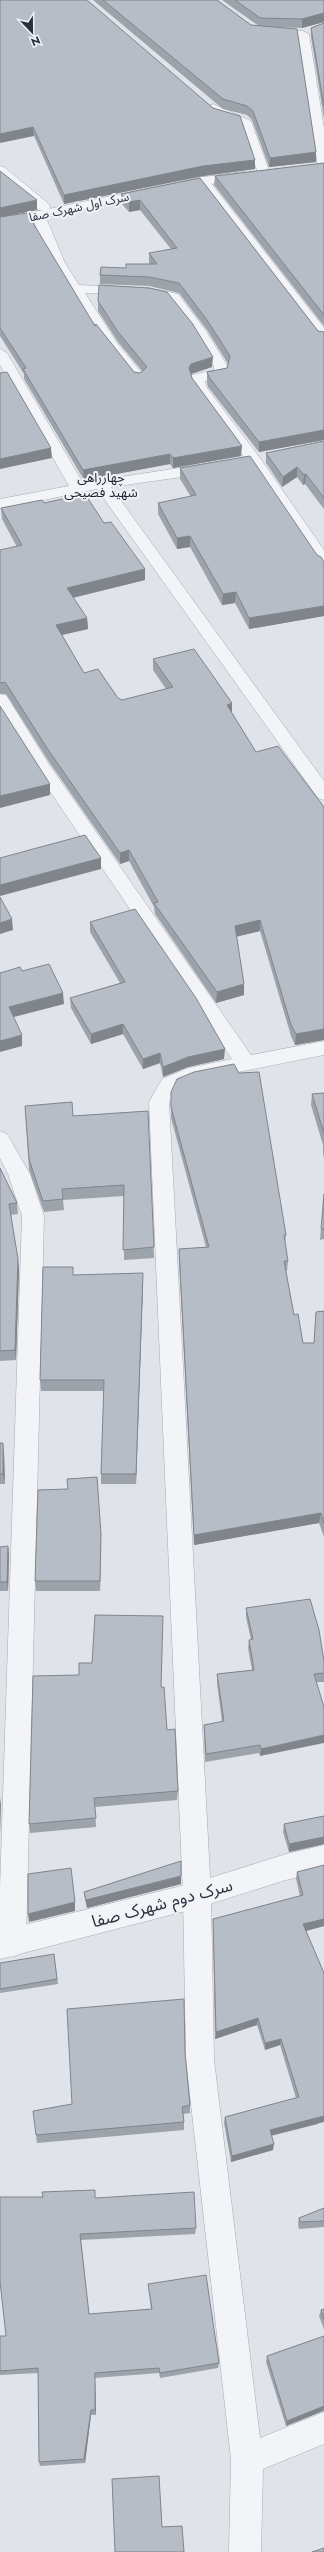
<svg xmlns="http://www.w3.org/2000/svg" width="324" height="2552" font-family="Jost,'Noto Sans Arabic',sans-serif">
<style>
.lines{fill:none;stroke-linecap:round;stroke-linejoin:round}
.minor-casing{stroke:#a5aab3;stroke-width:1}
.tertiary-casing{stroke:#a5aab3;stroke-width:1}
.minor{fill:#f3f4f7;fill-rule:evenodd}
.tertiary{fill:#f3f4f7;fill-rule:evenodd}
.wall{fill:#9da3aa}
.shaded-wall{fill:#80848b}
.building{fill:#b7bdc6;stroke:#80848b}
.labels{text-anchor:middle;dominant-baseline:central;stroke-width:4;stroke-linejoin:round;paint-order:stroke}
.far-street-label{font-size:12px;fill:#293140;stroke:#f0f2f6}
.far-neighbourhood-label{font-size:13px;fill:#1b2231;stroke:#f0f2f6}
.near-street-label{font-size:17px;fill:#293140;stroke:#f0f2f6}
</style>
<rect width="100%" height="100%" fill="#e0e3e9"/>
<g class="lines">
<defs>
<path id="minor" d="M267 29 303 31 309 34 324 128V171L318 167 298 37 263 34 261 32Z
M213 104 251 121 270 173 268 176H260L258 173 241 126 209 111 207 108Z
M0 166 4 167 49 204 50 207 49 210H39L0 176Z
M203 177 207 178 324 328V341L319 340 199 184 197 181 199 178Z
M38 211 45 215 65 263 79 285 149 288 178 294 206 331 228 367 226 376 205 381 207 388 260 458 324 550V567L318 565 249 464 193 388 190 378 192 375 214 370V367L193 332 168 300 149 296 85 293 117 343 146 378 139 382 134 381 107 348 51 263 31 215Z
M0 349 7 353 83 483 210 463 215 465 218 468 210 473 111 487 324 781V800L318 798 97 489 0 509V499L69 486 0 365Z
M0 694 6 695 48 763 251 1055 324 1041V1055L193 1081 176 1089 169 1102 211 1895 214 2060 260 2438 324 2412V2444L263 2469 261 2552H229L231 2459 186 2060 183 1895 149 1102 162 1079 188 1068 232 1059 32 765 0 713Z
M0 1131 7 1134 30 1174 44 1216 26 1943 22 1953 12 1957 2 1953 0 1947V1888L22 1216 8 1174 0 1158Z"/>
<path id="tertiary" d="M244 172 250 176 248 179 203 185 0 227V219L203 177Z
M324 1845V1871L286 1880 197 1908 0 1959V1931L197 1882 286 1854Z"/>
</defs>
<use href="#minor" class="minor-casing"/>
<use href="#tertiary" class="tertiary-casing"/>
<use href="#minor" class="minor"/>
<use href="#tertiary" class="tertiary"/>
</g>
<path class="wall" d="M0 0 255 160V169L203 176 64 204 34 136Z
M93 0H217L251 25 259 26 222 0H324V22L302 28 273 27 316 152V162L269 167 252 120 247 115 223 109Z
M324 23V119L311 37V28Z
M324 163V326L214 185 215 176Z
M0 171 37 210 6 216 134 372 140 373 142 371 118 342 98 311V301L212 367 191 374 192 378 241 456 173 468 170 464 84 480 24 379V374L0 336Z
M200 178 318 331 324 332V440L259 452 208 387 207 382V372L227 368 228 364 207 330 179 293 149 286 100 284V275L126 268 150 264 149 263V253L171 249 140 210 129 212 121 203V194Z
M324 441V509L305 484 303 485 297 477 282 487 266 463V453Z
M180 468 317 555 324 562V616L249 629 235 603 222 605 190 547 177 549 158 514V503L191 497 180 479Z
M44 503 104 523 145 580 73 598 87 618 88 629 62 635 84 673 118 698 122 700 166 689 153 670V659L232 713 256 752 324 807V1040L295 1045 291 1036 260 931 236 937 244 995 216 1003 155 914 154 907 129 861 120 864 49 762 6 694H0V550L17 547 2 519 1 508Z
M90 922 224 1059 188 1067 163 1077 160 1063 143 1069 123 1034 91 1044 71 1008 70 998 120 983 90 932Z
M171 1092 286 1235 285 1244 288 1261 287 1271H286L294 1315 303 1343H314L316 1312 324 1311V1537L319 1523 194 1545 179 1260V1249L206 1247 171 1118Z
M324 1093V1159L323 1153V1145L311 1105 312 1094Z
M25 1106 73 1116 148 1111 154 1258 124 1260V1196L63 1200 64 1210 44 1212 29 1170Z
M0 1168 17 1203 18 1214 11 1215 19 1270 16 1360 0 1361Z
M324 1194V1239L320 1240 323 1205Z
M73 1275 143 1283 136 1484H101V1474L104 1391H41L40 1380Z
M0 1443 4 1453 5 1484H0Z
M101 1544 100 1591H36L35 1581Z
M8 1546 9 1556 8 1591H0V1547Z
M246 1608 324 1661V1682H317L260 1756 259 1753 205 1762 204 1733V1725L222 1722 217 1683V1674L252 1670 248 1648 249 1640H251L246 1617Z
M162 1687 167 1730 178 1791 177 1800 95 1807 96 1827 30 1833 29 1824Z
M324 1816V1844L289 1852 283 1832 284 1824Z
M324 1865V1926L306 1931 318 2124 271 2136 273 2150 231 2162 224 2123 225 2117 296 2098 280 2045 265 2050 257 2025 215 2039 213 1926V1919L300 1896 296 1879 297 1872Z
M181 1884 87 1908 85 1900 84 1892Z
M54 1954 58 1984 0 1993V1963Z
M185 2052 190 2105V2113L183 2114 184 2122V2130L37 2143 36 2135 72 2104Z
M96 2198 196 2228 195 2234 81 2240 89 2314 151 2309 148 2284 219 2363 218 2368 160 2378 159 2373 95 2378 96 2415H91L85 2463 40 2466 39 2462 38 2373 0 2375V2336H6Z
M324 2208V2227L299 2229 298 2224 299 2218Z
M324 2309V2329L319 2316 321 2310Z
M324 2336V2412L323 2411 286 2426 266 2362 267 2356Z"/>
<path class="shaded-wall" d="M324 13V22L302 28V19Z
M33 127 34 136 0 143V134Z
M316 152V162L269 167 270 158Z
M255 160V169L203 176 64 204V195L203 166Z
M37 200V210L0 217V208Z
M140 200V210L129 212V202Z
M213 357 212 367 191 374 189 378V368L191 364Z
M324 430V440L259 452V442Z
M242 446 241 456 173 468V458Z
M51 448 52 458 0 469V459Z
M170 454V464L84 480 83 470Z
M297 467V477L282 487 283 477Z
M306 474 305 484 303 485 304 475Z
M190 536V547L177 549V538Z
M145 569V580L67 599V588Z
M236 592 235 603 222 605 223 594Z
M324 606V616L249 629V618Z
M87 618 88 629 57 636 56 625Z
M232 703V714L227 705Z
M50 784V795L0 808V796Z
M129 850V861L120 864V853Z
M101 858V869L0 896V885Z
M12 919 13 930 0 934V923Z
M260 920V931L234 937 235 926Z
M244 984V995L216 1003 217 992Z
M63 993 64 1004 10 1018 9 1007Z
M123 1024V1034L91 1044V1034Z
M324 1029V1040L295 1045 296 1034Z
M22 1035V1046L0 1052V1041Z
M225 1049 224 1059 188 1067 163 1077V1067L188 1057Z
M160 1053V1063L143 1069V1059Z
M18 1259 19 1270 16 1360 15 1350Z
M143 1273V1283L136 1484V1474Z
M3 1443 4 1453 5 1484 3 1474Z
M321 1513 319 1523 194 1545V1535Z
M101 1534V1544L100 1591V1581Z
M8 1546 9 1556 8 1591 7 1582Z
M324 1735V1743L260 1756 261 1749Z
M0 1797 1 1805 0 1835Z
M324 1837V1844L289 1852V1844Z
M181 1876V1884L87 1908 86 1900Z
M75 1902V1911L29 1922 28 1914Z
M324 1919V1926L302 1932 303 1924Z
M258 2018 257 2025 215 2039 216 2032Z
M281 2039 280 2045 265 2050V2043Z
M324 2116V2122L269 2136 270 2130Z
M274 2144 273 2150 231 2162 232 2156Z
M95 2373V2378L96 2415 95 2410Z
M324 2406 323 2411 286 2426 287 2421Z
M91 2410V2415L85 2463 84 2459Z"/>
<path class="building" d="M0 0H87L213 108 240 116 255 160 203 166 64 195 33 127 0 134Z
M103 0H217L251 25 297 29 316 152 270 158 253 111 247 106 223 99Z
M235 0H324V13L302 19 260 18Z
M324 23V106L311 28Z
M324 163V315L215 176Z
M0 171 37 200 0 208Z
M200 178 318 331 324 332V430L259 442 209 377 207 372 227 368 230 356 207 320 179 283 149 277 100 275 101 267 126 268V264H157L149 253 177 248 140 200 129 202 121 194Z
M27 213 95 326 96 324 134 372 140 373 147 367 118 332 98 301 99 285 149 288 167 292 192 323 213 357 191 364 189 368 192 378 242 446 173 458 170 454 83 470 23 369 26 368 0 328V217Z
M7 372 51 448 0 459V373Z
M324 441V498L306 474 304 475 297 467 283 477 266 453Z
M250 456 317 555 321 557 324 562V606L249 618 236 592 223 594 190 536 177 538 158 503 196 495 180 468Z
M85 494 104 523 111 522 145 569 67 588 87 618 56 625 84 673 98 669 118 698 122 700 173 687 153 659 194 649 232 703 227 705 256 752 278 746 324 807V1029L296 1034 291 1025 260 920 235 926 244 984 217 992 154 903 158 902 129 850 120 853 49 751 5 682 0 683V550L22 545 1 508 42 500 44 503Z
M0 706 50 784 0 796Z
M85 835 101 858 0 885V858Z
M0 897 12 919 0 923Z
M135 909 196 998 225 1049 188 1057 163 1067 160 1053 143 1059 123 1024 91 1034 70 998 125 982 90 922Z
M49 964 63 993 9 1007 22 1035 0 1041V973L20 967 22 971Z
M234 1064 239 1073 259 1072 286 1235H284L288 1261H284L294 1315 298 1314 303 1343H314L316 1312 324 1311V1524L321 1513 194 1535 179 1249 209 1247 171 1107V1092L177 1079 194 1072Z
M324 1093V1133L312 1094Z
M72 1102 73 1116 148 1111 154 1247 123 1250 124 1185 62 1189 63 1199 43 1201 29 1159 25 1106Z
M0 1168 17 1203 9 1204 18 1259 15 1350 0 1351Z
M324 1194V1229H321Z
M43 1267H73V1275L143 1273 136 1474H101L104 1380H40Z
M0 1443H3V1474H0Z
M97 1477 101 1534 100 1581H35L38 1490 68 1489 67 1479Z
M8 1546 7 1582H0V1547Z
M310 1599 319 1630 324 1661V1673L314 1674 324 1707V1735L261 1749 260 1745 206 1754 204 1725 224 1721 217 1674 254 1670 249 1640 253 1639 246 1608Z
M95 1615 163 1616 161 1687H164L167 1730 175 1729 178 1791 94 1798 96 1818 29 1824 33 1676 79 1675V1663H92Z
M324 1816V1837L289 1844 284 1824Z
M181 1861V1876L86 1900 84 1892Z
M324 1865V1919L303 1924 324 1973V2116L270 2130 274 2144 232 2156 225 2117 299 2097 281 2039 265 2043 258 2018 216 2032 213 1919 303 1895 297 1872Z
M71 1868 75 1902 28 1914V1874Z
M54 1954 57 1979 0 1989V1963Z
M184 1999 185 2052 190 2105 182 2107 184 2122 36 2135 33 2111 72 2104 67 2009Z
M95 2190V2198L194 2192 196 2228 80 2234 89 2314 152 2309 148 2284 206 2275 219 2363 160 2373 159 2368 95 2373V2410H91L84 2459 39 2462 38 2368 0 2371V2336H6L0 2281V2197H43L42 2192Z
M324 2208V2221L300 2222 299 2218Z
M324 2309V2319L321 2310Z
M324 2336V2406L287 2421 267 2356Z
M159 2476 162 2527 182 2526 184 2552H115L112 2479Z
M324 2548V2552H312Z"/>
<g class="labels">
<g class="far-street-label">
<text transform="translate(79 207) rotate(-12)">سرک اول شهرک صفا</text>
</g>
<g class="far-neighbourhood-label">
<text x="101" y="477">چهارراهی<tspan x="101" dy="15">شهید فصیحی</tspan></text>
</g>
<g class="near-street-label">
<text transform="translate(162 1903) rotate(-15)">سرک دوم شهرک صفا</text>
</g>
</g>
<g transform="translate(32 32) rotate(158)" stroke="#f0f2f6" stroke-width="3" paint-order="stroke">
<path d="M0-3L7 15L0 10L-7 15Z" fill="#293140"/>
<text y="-6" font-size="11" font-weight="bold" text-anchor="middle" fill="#293140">N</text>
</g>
</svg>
